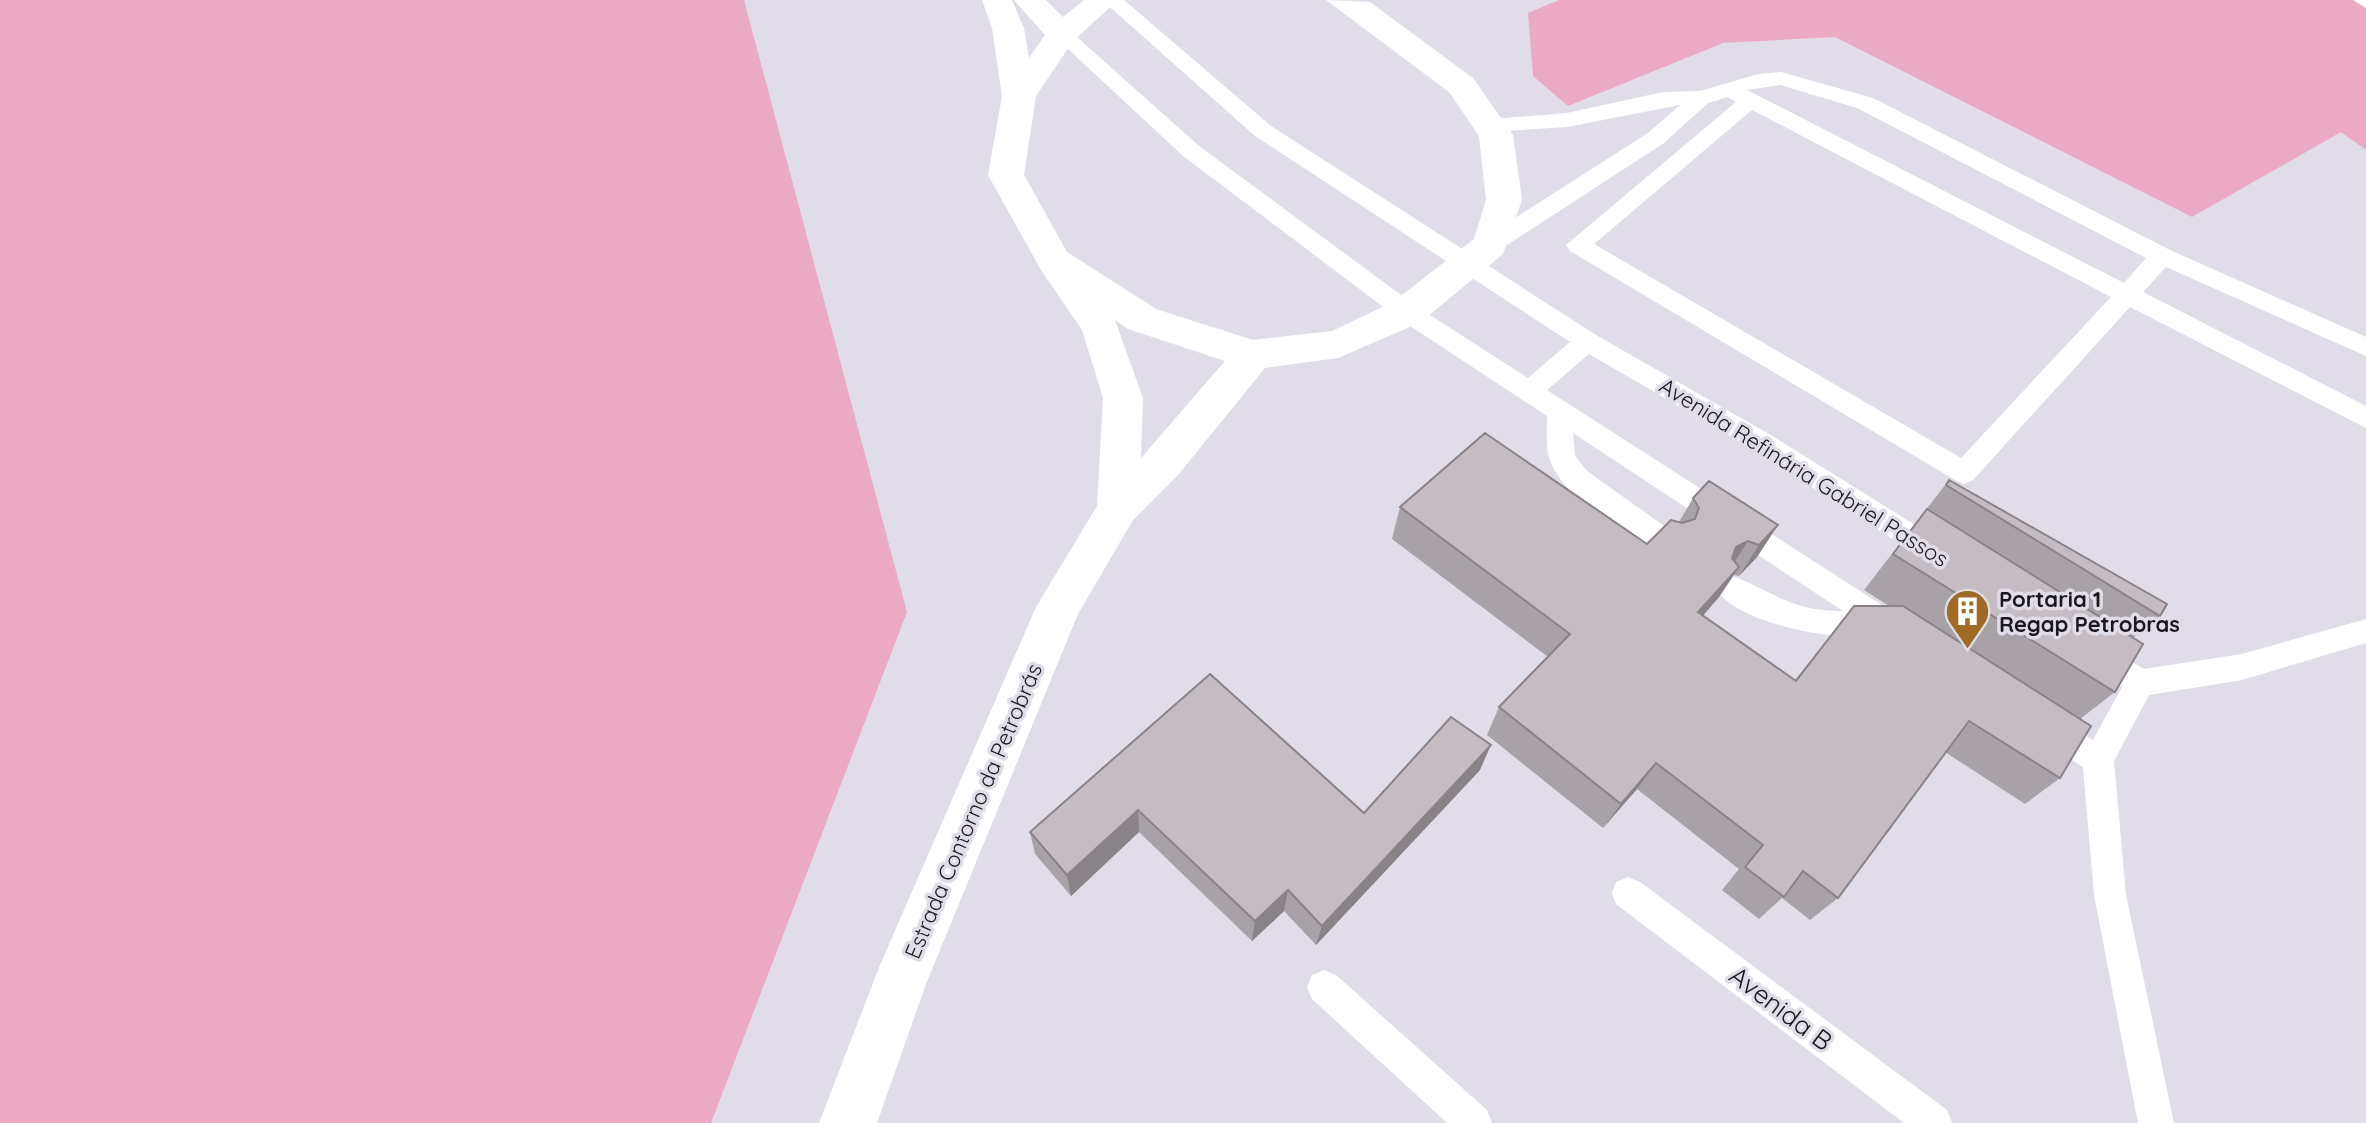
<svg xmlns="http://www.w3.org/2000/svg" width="2366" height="1123" font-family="Quicksand,sans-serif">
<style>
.green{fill:#eca9c3}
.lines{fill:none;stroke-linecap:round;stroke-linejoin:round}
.lane{fill:#fff;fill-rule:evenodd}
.secondary{fill:#fff;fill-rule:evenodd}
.wall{fill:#a9a1a8}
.shaded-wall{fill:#898388}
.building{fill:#c4bbc3;stroke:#898388;stroke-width:2}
.labels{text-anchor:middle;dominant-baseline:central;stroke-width:7;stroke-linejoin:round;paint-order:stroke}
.street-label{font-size:22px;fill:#1a181c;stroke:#e1dde8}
.poi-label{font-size:22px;font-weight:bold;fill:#1a181c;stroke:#e1dde8;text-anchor:start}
.near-street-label{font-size:26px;fill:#1a181c;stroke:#e1dde8}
</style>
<rect width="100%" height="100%" fill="#e1dde8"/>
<path class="green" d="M0 0H744L907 612 711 1123H0Z
M1559 0H2366V150L2341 132 2192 217 1835 37 1723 43 1568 106 1533 76 1528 13Z"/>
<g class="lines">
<path class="lane" d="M1102 0H1124L1271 126 1596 335 1774 437 1947 545 1951 553 1947 561 1937 565 1927 561 1756 451 1589 354 1547 390 1899 616 1903 625 1899 634 1889 637C1871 631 1853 636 1833 635 1802 633 1730 617 1715 587L1719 579 1729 575C1775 591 1788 611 1843 611L1573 433 1575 456 1587 471 1674 533 1678 541 1674 549 1664 552 1654 549C1620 526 1559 498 1548 454 1546 442 1547 428 1547 416L1398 318 1183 156 1052 34 1062 28 1069 30 1199 146 1416 306 1528 378 1570 342 1255 136Z
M2353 0H2366V8Z
M1781 72 1873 98 2170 250 2366 337V356L2166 267 2143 292 2366 406V428L2130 307 1973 480 1964 484 1955 480 1570 251 1566 245 1736 102 1728 97 1708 103 1664 143 1498 251H1482L1478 245 1482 239 1648 133 1680 105 1567 127 1489 132 1481 130 1478 125 1481 120 1567 113 1663 92 1700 91 1758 74ZM1780 85 1857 108 2146 258 2124 283 1747 90ZM1752 110 2111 297 1961 458 1594 244Z
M2366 619V643L2242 680 2149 695 2114 761 2126 895 2174 1123H2138L2094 895 2083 767 2037 738 2033 728 2037 718 2048 714 2093 740 2122 687 2084 662 2079 653 2084 644 2094 640 2144 669 2242 654Z
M1628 877 1640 882 1947 1110 1952 1123H1904L1616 904 1612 893 1616 882Z
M1324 970 1336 975 1487 1110 1492 1123H1447L1312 999 1307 987 1312 975Z"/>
<path class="secondary" d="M982 0H1012L1024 28 1029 58 1045 35 1014 0H1046L1063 17 1084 0H1118L1073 41 1036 96 1024 175 1067 252 1156 309 1253 340 1332 331 1393 302 1474 239 1486 200 1479 136 1449 92 1326 0 1370 2 1473 78 1513 135 1522 200 1503 254 1421 322 1338 358 1265 368 1178 475 1133 520 1078 614 926 984 877 1123H819L880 965 1036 607 1097 506 1103 398 1082 330 1041 270 988 175 1002 96 992 28ZM1115 320 1128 329 1225 361 1141 458 1143 398Z"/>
</g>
<path class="wall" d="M1949 480 2160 616 2133 638 2115 692 2080 719 2060 778 2025 804 1945 752 1838 898 1810 920 1782 898 1759 919 1722 890 1739 869 1637 789 1603 828 1487 735 1499 707 1548 657 1392 539 1400 507 1647 544 1679 522 1693 498 1778 525 1757 557 1739 576 1734 575 1719 597 1703 616 1795 680 1854 606H1889L1864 590Z
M1210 674 1364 813 1480 770 1316 945 1284 911 1252 941 1139 832 1071 896 1035 854 1030 832Z"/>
<path class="shaded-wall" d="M1778 525 1757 557 1739 576 1759 545Z
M1748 541 1728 572 1736 547Z
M1739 567 1719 597 1679 642 1698 612Z
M1491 745 1480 770 1316 945 1322 926Z
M1656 763 1637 789 1603 828 1621 804Z
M1138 810 1139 832 1071 896 1067 875Z
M1288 890 1284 911 1252 941 1255 921Z"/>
<path class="building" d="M1485 433 1647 544 1671 520 1682 523 1695 519 1699 508 1693 498 1709 481 1778 525 1759 545 1748 541 1736 547 1732 558 1739 567 1698 612 1796 681 1854 606H1903L2091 726 2060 778 1969 721 1838 898 1803 871 1784 897 1745 867 1763 845 1656 763 1621 804 1499 707 1570 634 1400 507Z
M1949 480 2167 604 2160 616 1946 485Z
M1927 509 2143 644 2115 692 1893 554Z
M1210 674 1364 813 1451 717 1491 745 1322 926 1288 890 1255 921 1138 810 1067 875 1030 832Z"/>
<defs>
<symbol id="building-pin" viewBox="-11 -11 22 30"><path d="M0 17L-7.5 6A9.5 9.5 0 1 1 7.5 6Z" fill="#9f6a23" stroke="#e1dde8"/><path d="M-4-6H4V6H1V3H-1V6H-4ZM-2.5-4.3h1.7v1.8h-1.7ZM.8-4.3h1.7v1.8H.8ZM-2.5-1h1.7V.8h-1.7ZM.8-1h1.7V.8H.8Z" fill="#fff"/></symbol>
</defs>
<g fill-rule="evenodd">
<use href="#building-pin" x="1942" y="586" width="51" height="69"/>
</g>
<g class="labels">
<g class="street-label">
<text transform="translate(1804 472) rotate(32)">Avenida Refinária Gabriel Passos</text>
<text transform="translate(973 811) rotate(-67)">Estrada Contorno da Petrobrás</text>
</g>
<g class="poi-label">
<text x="1999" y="599">Portaria 1<tspan x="1999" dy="25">Regap Petrobras</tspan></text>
</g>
<g class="near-street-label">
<text transform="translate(1781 1008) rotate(37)">Avenida B</text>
</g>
</g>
</svg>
